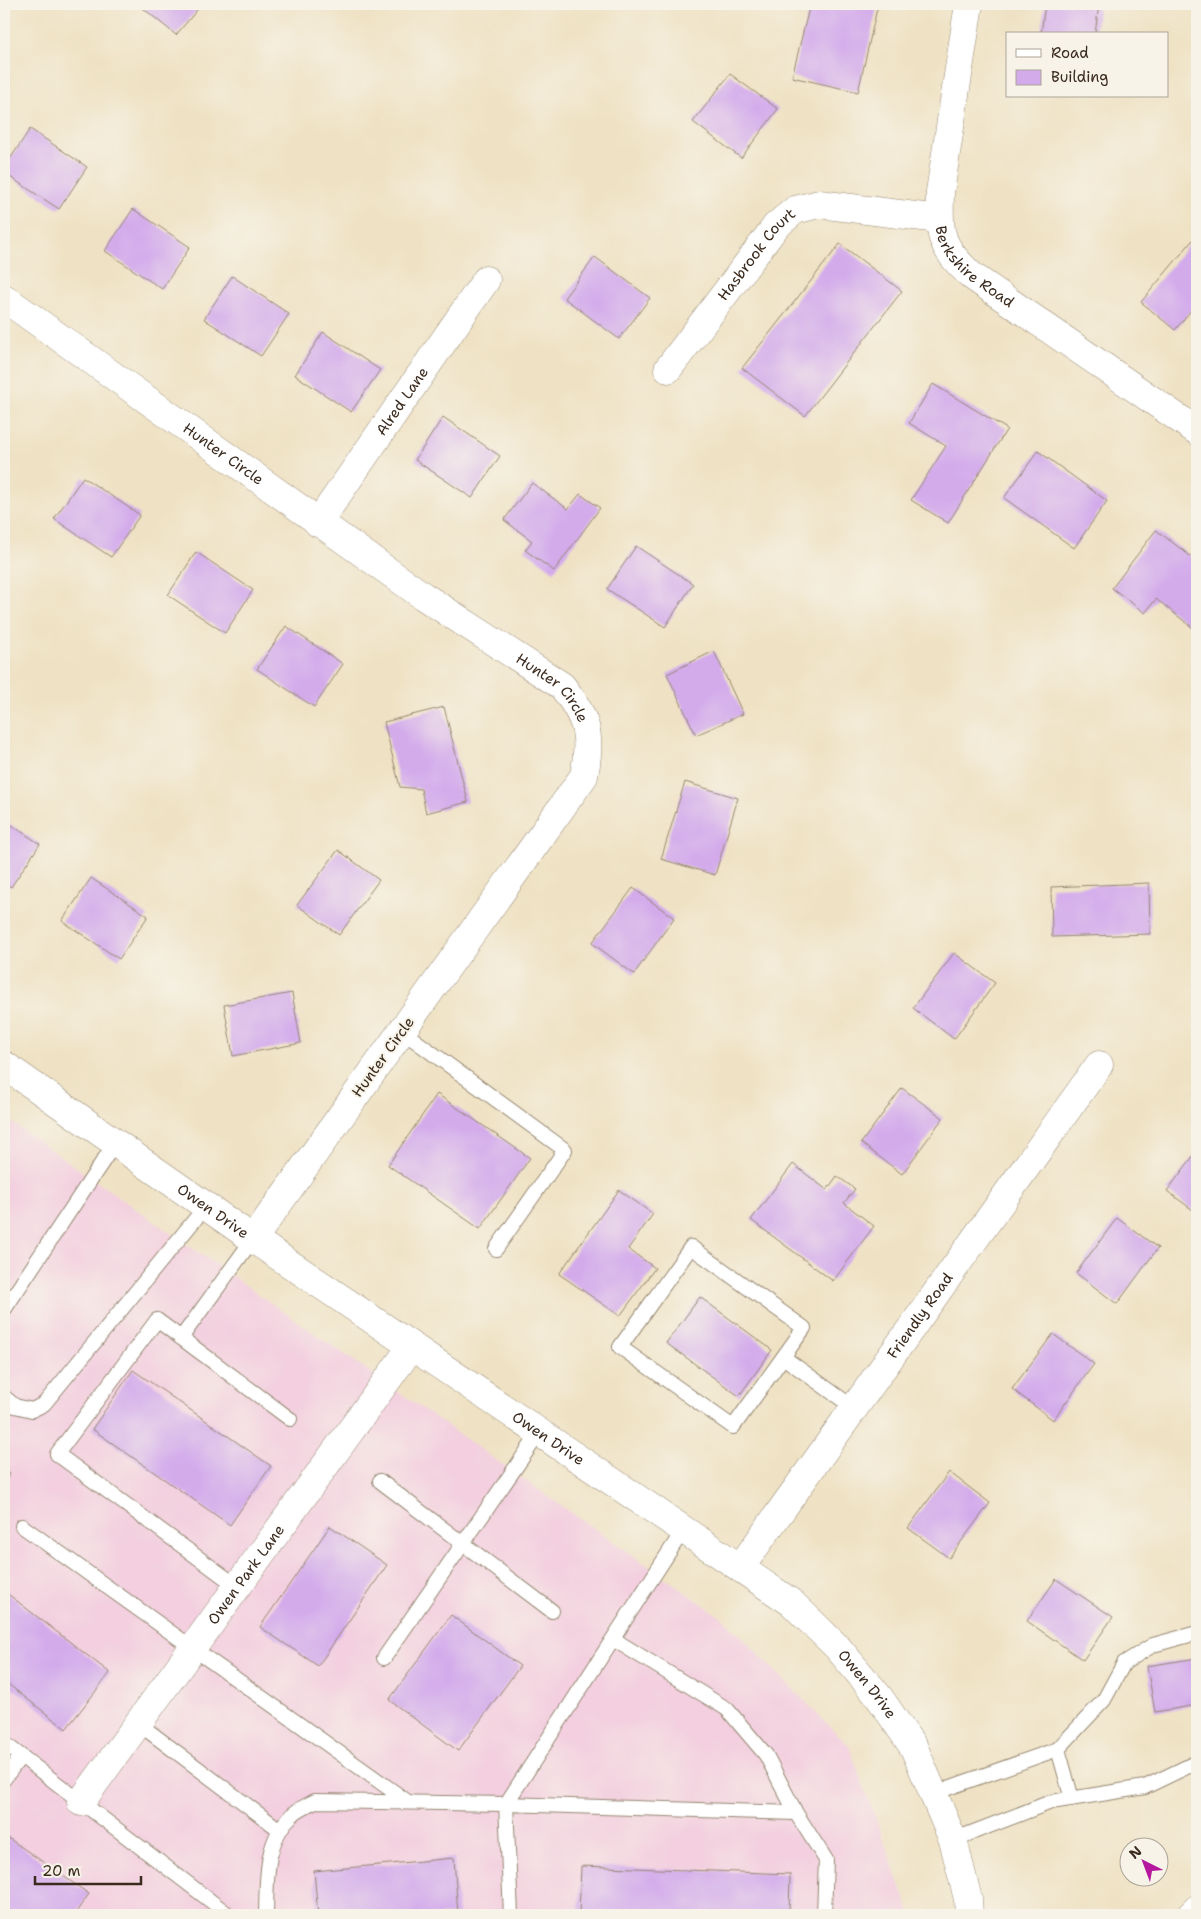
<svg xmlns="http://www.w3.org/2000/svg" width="1201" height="1919" font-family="'Shantell Sans',sans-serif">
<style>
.built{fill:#f3cfdf}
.building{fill:#d3abeb}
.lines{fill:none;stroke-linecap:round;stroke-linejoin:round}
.service-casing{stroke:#958671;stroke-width:16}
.minor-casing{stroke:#958671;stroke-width:29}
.secondary-casing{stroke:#958671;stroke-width:29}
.service{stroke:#fff;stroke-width:14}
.minor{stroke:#fff;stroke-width:28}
.secondary{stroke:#fff;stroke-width:28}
.labels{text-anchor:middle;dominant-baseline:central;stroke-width:4;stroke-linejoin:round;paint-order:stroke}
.street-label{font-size:15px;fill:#3b2a1e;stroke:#f7f3e8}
</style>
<rect width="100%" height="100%" fill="#f7f3e8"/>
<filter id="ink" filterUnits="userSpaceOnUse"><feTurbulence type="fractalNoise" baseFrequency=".02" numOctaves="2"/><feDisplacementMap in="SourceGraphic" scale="10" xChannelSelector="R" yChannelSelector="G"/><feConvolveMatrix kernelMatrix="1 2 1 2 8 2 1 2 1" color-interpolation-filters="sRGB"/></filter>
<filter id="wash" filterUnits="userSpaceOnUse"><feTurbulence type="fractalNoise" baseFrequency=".0096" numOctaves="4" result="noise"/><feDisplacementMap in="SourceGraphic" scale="20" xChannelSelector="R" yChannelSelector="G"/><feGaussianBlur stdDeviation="1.12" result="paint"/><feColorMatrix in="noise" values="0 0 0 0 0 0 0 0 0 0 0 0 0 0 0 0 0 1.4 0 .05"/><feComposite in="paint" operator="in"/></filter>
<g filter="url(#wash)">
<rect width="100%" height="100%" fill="#efe2c4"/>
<path class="built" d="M4 1117 724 1619 849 1746 911 1915H4Z"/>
<g id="blocks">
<path class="building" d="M138 4H202L176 35Z
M810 4H878L858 92 792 77Z
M1045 4H1099L1095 34H1041Z
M730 74 778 109 741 158 693 122Z
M30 129 87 167 59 209 4 173V168Z
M133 209 190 247 162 289 105 251Z
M1197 235V303L1175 330 1141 302Z
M840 244 902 291 805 416 742 368Z
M595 257 650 298 619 339 564 298Z
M232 276 289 314 261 356 204 319Z
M323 332 380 370 351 412 295 375Z
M933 384 1007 429 948 523 911 500 946 446 909 423Z
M443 417 500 456 472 498 415 460Z
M1038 451 1107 501 1074 548 1004 498Z
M83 477 140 515 111 557 54 519Z
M532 483 568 509 580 494 600 508 554 571 525 550 532 541 504 520Z
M1156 530 1197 561V631L1156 599 1145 613 1112 588Z
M636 546 693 584 665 627 607 589Z
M196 552 253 590 225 633 168 595Z
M286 626 343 664 314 707 257 669Z
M714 651 743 714 696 735 667 674Z
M444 707 468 802 426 813 421 789 400 787 384 722Z
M685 782 738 798 715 875 661 859Z
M4 820 40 844 11 887 4 882Z
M338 850 379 880 339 935 297 905Z
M91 878 148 916 119 959 62 921Z
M1149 883 1150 934 1052 937 1051 887Z
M633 888 674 918 634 974 592 943Z
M954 953 995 983 954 1039 913 1008Z
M292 993 301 1043 233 1056 224 1005Z
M902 1088 943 1118 902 1174 861 1143Z
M437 1094 530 1158 480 1229 388 1165Z
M1197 1151V1213L1167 1191Z
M793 1164 827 1190 837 1176 855 1189 844 1203 874 1226 833 1281 751 1220Z
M619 1190 653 1214 628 1249 655 1268 620 1316 559 1274Z
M1117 1218 1158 1248 1117 1304 1076 1273Z
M700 1297 772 1350 739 1396 666 1343Z
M1053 1334 1094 1364 1053 1420 1012 1389Z
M133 1370 271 1466 230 1525 92 1429Z
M4 1469 10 1474 4 1482Z
M949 1472 990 1503 949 1558 908 1528Z
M330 1526 387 1565 318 1666 260 1627Z
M1056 1579 1113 1617 1083 1660 1027 1621Z
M4 1591 110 1673 66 1729 4 1681Z
M451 1615 520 1666 458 1751 389 1700Z
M1197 1658V1705L1155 1712 1147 1666Z
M4 1835 89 1894 74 1915H4Z
M454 1858 458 1915H318L314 1871Z
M581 1866 790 1874 789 1915H579Z"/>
</g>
</g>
<g filter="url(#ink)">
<use href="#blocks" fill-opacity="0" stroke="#958671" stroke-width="1"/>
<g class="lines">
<defs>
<path id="service" d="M402 1031 565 1150 496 1249
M691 1247 804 1328 733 1427 620 1347Z
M4 1310 115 1143
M181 1338 253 1239
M783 1357 854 1408
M4 1397 15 1406 32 1410 44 1404 206 1206
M380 1481 552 1611
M22 1526 408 1802
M238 1587 57 1454 157 1320 290 1419
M613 1639 727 1709 766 1755 796 1813 826 1860 824 1915
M384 1658 540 1432
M139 1724 280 1830
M4 1743 229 1915
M1058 1749 1072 1799
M4 1779 21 1756
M934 1793 1058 1749 1104 1700 1124 1663 1153 1645 1197 1633
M953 1840 1051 1802 1145 1787 1197 1762
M266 1915C267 1881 264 1841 292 1815 298 1809 308 1805 315 1801L506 1804 796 1813
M511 1915 506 1804 684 1529"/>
<g id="minor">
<path id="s1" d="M969 4 940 192C939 235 939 246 972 276L1197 431"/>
<path id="s2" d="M4 298 423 596 562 686C587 718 592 735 584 776L253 1239"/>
<path id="s3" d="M668 369 776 226 795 210 819 204 939 219"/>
<path id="s4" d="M318 523 486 280"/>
<path id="s5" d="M740 1568 1099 1065"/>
<path id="s6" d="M81 1802 412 1346"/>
<path d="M1191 1915 1197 1909"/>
</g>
<g id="secondary">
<path id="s7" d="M4 1065 253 1239 792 1603 838 1648 879 1697 914 1748 953 1840 968 1899 969 1915"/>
</g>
</defs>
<use href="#service" class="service-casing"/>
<use href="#minor" class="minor-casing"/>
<use href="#secondary" class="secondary-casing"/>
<use href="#service" class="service"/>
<use href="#minor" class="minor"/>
<use href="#secondary" class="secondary"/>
</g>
</g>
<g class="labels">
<g class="street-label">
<text stroke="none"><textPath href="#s3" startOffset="145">Hasbrook Court</textPath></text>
<text stroke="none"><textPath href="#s1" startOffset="279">Berkshire Road</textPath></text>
<text stroke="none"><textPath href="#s4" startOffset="148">Alred Lane</textPath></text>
<text stroke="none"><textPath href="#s2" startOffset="269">Hunter Circle</textPath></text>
<text stroke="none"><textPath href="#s2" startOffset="674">Hunter Circle</textPath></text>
<text transform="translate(383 1057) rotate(-54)">Hunter Circle</text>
<text stroke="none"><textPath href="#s7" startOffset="255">Owen Drive</textPath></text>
<text stroke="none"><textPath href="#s5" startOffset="310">Friendly Road</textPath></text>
<text stroke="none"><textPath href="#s7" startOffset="660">Owen Drive</textPath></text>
<text stroke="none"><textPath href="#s6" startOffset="281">Owen Park Lane</textPath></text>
<text stroke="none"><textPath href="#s7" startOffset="1065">Owen Drive</textPath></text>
</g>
</g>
<rect width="1201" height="1919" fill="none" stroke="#f7f3e8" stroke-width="20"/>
<rect x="1006" y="32" width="162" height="65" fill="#f7f3e8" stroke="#aca397"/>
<rect x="1016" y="49" width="25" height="8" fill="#ffffff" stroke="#aca397"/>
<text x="1051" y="58" font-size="15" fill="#3b2a1e">Road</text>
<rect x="1016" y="70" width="25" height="15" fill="#d3abeb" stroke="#aca397"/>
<text x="1051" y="82" font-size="15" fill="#3b2a1e">Building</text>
<g transform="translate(1144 1862) rotate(318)"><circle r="24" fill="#f7f3e8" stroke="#aca397"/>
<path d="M0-4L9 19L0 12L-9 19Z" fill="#b5179e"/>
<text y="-8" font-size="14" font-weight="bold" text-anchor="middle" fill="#3b2a1e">N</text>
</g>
<path d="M35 1876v8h106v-8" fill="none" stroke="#3b2a1e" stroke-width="2.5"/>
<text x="42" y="1876" font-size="15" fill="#3b2a1e" stroke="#f7f3e8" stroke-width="4" paint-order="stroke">20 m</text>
</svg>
